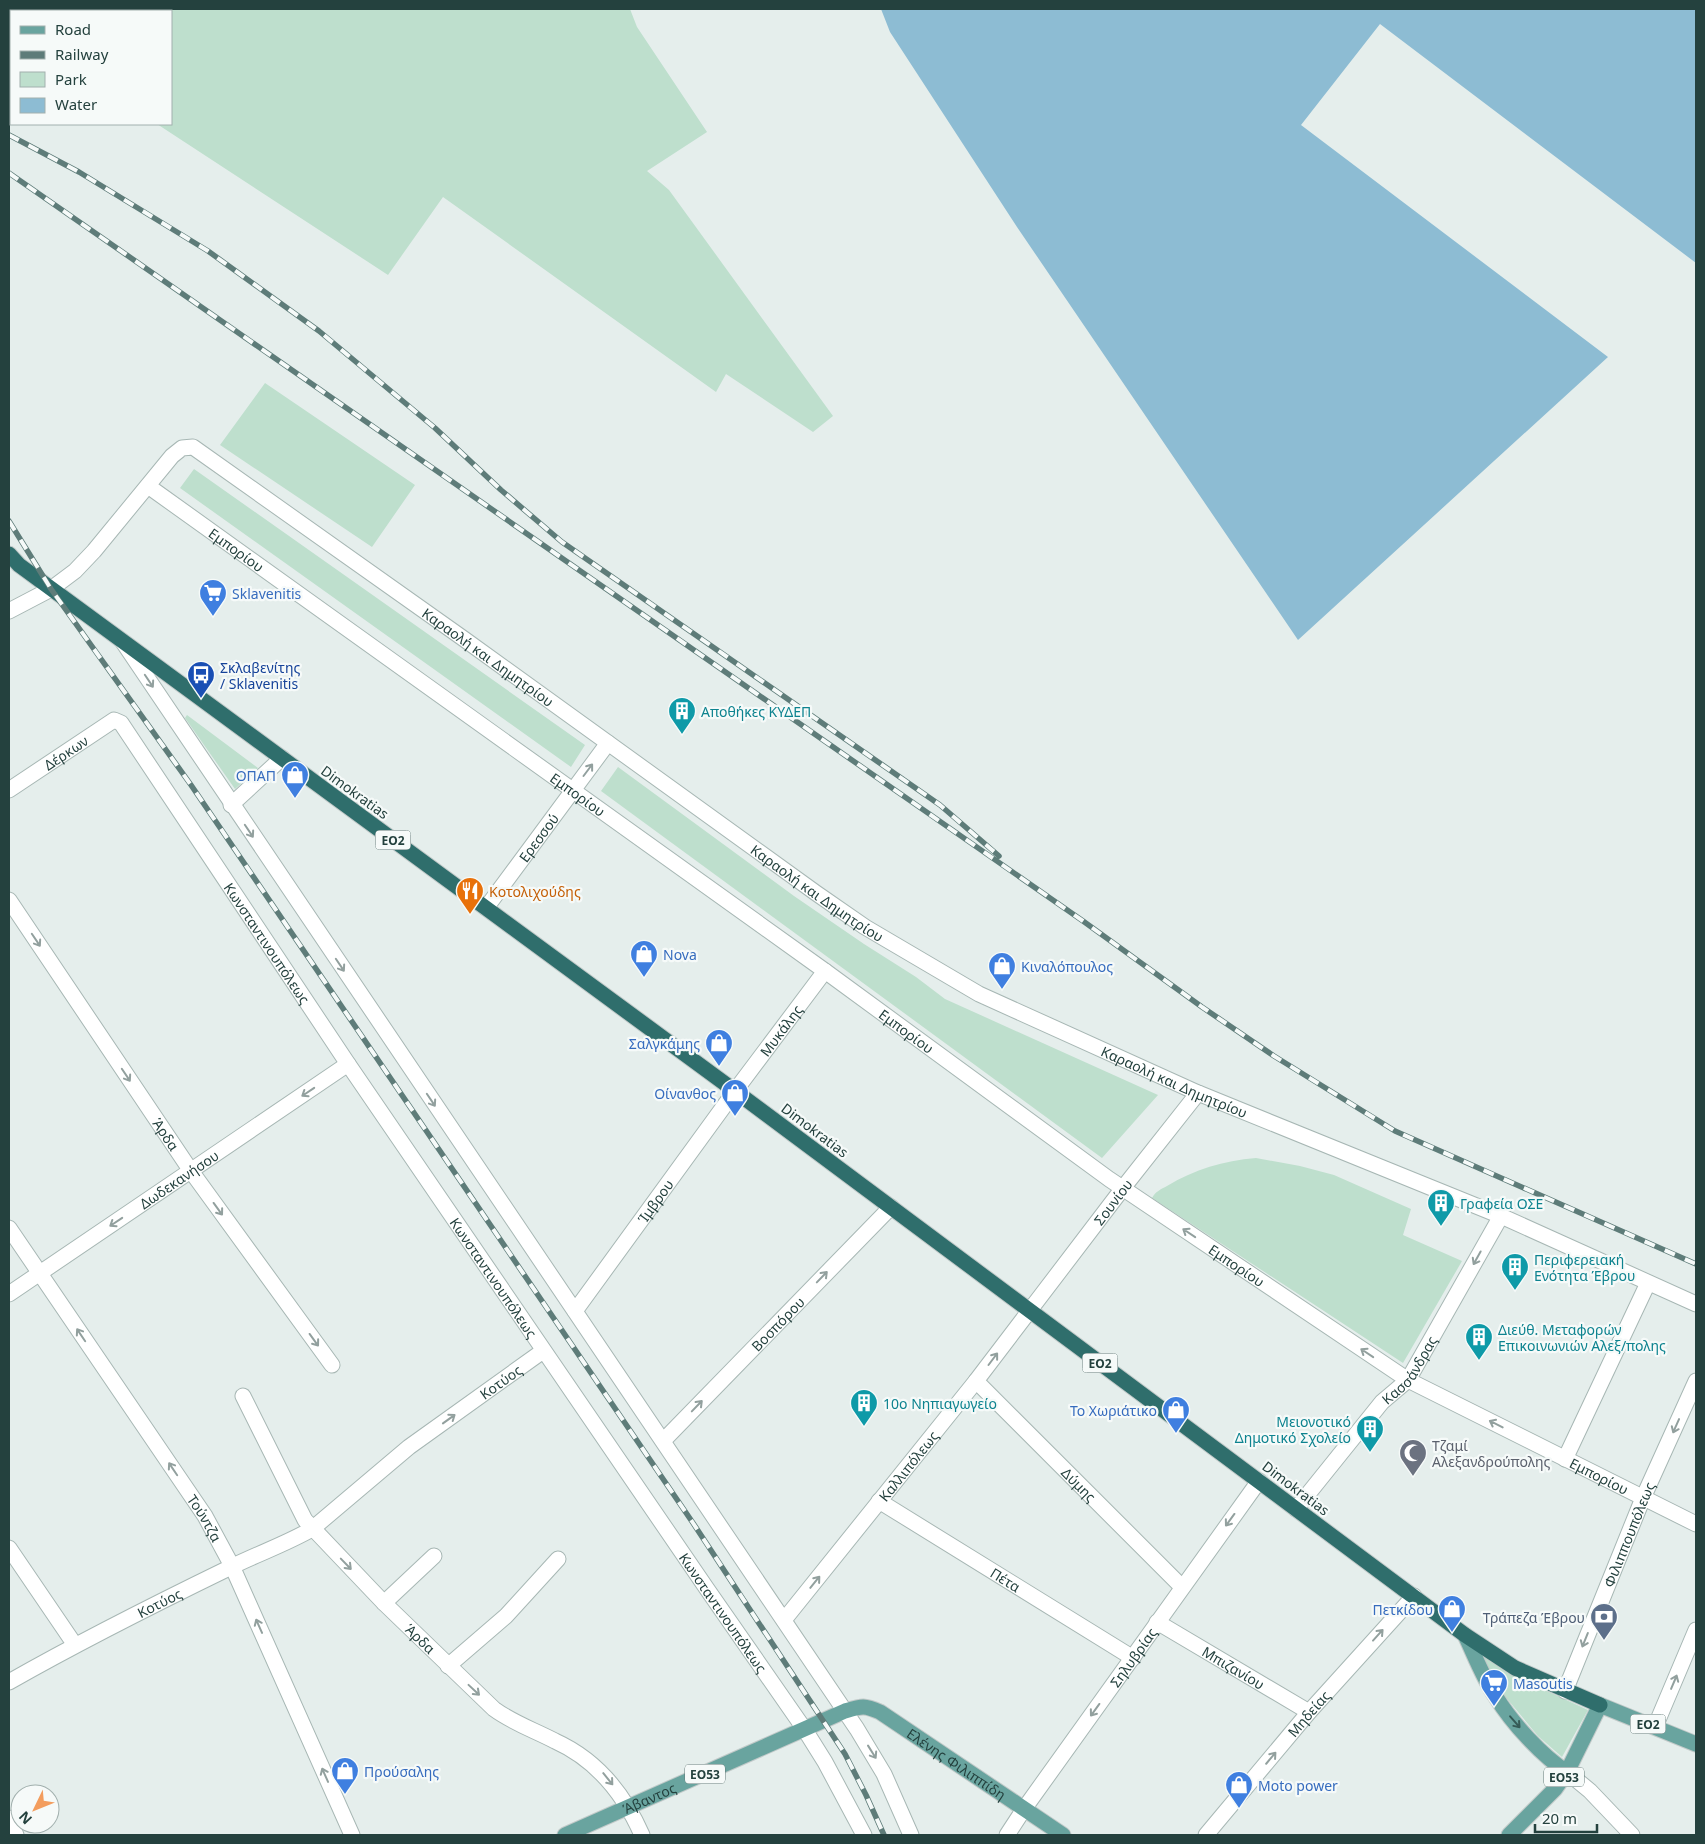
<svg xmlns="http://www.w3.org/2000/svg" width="1705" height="1844" font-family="'Noto Sans',sans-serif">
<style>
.green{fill:#bedfcd}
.water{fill:#8dbcd3}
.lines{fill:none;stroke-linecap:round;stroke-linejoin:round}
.minor-casing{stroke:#a7b7b4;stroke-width:17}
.major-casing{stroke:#c2cac9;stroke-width:17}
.highway-casing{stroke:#c2cac9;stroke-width:17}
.minor{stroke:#fff;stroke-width:15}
.major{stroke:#69a49f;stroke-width:15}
.highway{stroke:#2f6e6c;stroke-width:15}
.rail-casing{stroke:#5e7c79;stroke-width:5.5}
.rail{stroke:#f6faf9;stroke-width:4;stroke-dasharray:11;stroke-linecap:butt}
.oneway{stroke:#92a09e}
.oneway2{stroke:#355a56}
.labels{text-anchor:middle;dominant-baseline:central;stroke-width:4.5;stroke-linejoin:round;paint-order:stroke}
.shield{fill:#f6faf9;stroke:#637876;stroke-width:1}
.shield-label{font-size:12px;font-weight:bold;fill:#24413e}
.street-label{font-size:14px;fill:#24413e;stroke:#f6faf9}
.shop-label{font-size:14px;fill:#366cbe;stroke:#f6faf9;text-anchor:start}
.transit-label{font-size:14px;fill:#164399;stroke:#f6faf9;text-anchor:start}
.culture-label{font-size:14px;fill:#0d838f;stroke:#f6faf9;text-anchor:start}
.food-label{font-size:14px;fill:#c56008;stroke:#f6faf9;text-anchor:start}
.worship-label{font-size:14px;fill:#5b616d;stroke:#f6faf9;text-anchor:start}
.service-label{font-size:14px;fill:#4e5e75;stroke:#f6faf9;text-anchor:end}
</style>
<rect width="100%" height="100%" fill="#e5eeec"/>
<path class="green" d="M9 9H630L637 27 707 132 647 171 669 190 833 416 813 432 726 374 716 392 443 197 388 275 157 124H171V11H11V29L9 27Z
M265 383 415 485 372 547 220 445Z
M194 469 585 745 571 767 180 488Z
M187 715 258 768 235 789 185 718Z
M618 767 794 896 864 944 916 977 945 999 1158 1095 1102 1158 601 791Z
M1256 1158 1300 1166 1334 1175 1411 1209 1403 1235 1462 1261 1403 1363 1152 1198C1155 1192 1161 1189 1167 1186 1195 1169 1223 1161 1256 1158Z
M1480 1652 1510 1674 1588 1710 1562 1757 1538 1736 1503 1694Z"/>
<path class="water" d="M881 9H1696V263L1380 24 1301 125 1608 357 1298 640 1017 227 890 32Z"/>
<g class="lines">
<defs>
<g id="minor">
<path id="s1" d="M148 486 825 971 1109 1179 1408 1380 1696 1524"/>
<path id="s2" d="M9 611 51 589 75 571 94 551 172 456 182 448 193 447 464 639 816 893 865 927 979 994 1198 1093 1501 1216 1696 1304"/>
<path d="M123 642 857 1729 884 1774 911 1835"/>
<path id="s3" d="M9 790 114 720 121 723 348 1064 707 1589 805 1730 825 1762 864 1835"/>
<path d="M231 805 282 758"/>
<path id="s4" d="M9 900 191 1171 332 1365"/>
<path id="s5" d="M486 908 608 743"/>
<path id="s6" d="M9 1228 205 1516 232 1566 352 1835"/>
<path id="s7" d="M9 1294 348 1064"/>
<path id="s8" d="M575 1311 735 1091 825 971"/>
<path id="s9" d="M976 1381 1182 1587"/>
<path id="s10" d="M243 1396 305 1520 384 1603 494 1709C513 1723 534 1730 555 1741 597 1760 624 1794 642 1835"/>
<path id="s11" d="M663 1441 891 1207"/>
<path d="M1565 1459 1648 1283"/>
<path id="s12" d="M879 1501 1133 1658"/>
<path id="s13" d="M1296 1509 1382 1402 1408 1380 1501 1216"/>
<path d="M9 1548 75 1645"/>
<path d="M384 1603 434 1556"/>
<path id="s14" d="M784 1620 976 1381 1123 1188 1198 1093"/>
<path id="s15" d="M1157 1622 1309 1712"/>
<path d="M448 1666 506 1616 558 1559"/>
<path id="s16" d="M9 1682C81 1641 155 1604 229 1568 257 1554 286 1544 312 1529L409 1447 543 1351"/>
<path id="s17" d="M1565 1691 1643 1498 1696 1381"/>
<path d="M1655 1727 1696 1630"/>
<path d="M1567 1772 1590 1791 1632 1835"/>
<path d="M9 1818 16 1835"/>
<path id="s18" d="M1007 1835 1024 1809 1259 1481"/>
<path id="s19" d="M1206 1835 1309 1712 1414 1596"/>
</g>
<g id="major">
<path d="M1465 1635C1475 1656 1483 1678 1496 1697 1512 1723 1542 1756 1567 1772"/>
<path id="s20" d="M565 1835 845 1711C862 1706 864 1705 880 1712L1063 1835"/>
<path d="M1509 1835 1555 1789 1567 1772 1600 1705 1696 1744"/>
</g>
<path id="highway" d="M9 554 19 565 735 1091 1465 1635 1515 1668 1600 1705"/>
</defs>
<use href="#minor" class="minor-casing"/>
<use href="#major" class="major-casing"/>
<use href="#highway" class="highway-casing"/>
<use href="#minor" class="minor"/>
<use href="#major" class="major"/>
<use href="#highway" class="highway"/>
<defs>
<path id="rail" d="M9 135 79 172 208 251 319 331 435 428 501 490 562 542 940 805 999 856
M9 173 1083 921 1202 1007 1274 1056 1395 1131 1696 1264
M9 521 51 589 191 785 693 1523 845 1754 866 1795 884 1835"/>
</defs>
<use href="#rail" class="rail-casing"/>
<use href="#rail" class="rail"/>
</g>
<defs><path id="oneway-shaft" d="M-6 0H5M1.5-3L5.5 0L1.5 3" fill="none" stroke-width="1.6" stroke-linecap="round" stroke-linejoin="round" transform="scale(1.25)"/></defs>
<g class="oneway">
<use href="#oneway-shaft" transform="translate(149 681) rotate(56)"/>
<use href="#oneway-shaft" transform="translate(588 770) rotate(-53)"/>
<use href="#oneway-shaft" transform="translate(249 831) rotate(56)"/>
<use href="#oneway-shaft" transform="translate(36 940) rotate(56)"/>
<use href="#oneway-shaft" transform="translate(340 965) rotate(56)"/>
<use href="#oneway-shaft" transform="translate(126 1075) rotate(56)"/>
<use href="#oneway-shaft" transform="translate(308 1092) rotate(146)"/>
<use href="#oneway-shaft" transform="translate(431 1100) rotate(56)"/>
<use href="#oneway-shaft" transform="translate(218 1209) rotate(54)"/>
<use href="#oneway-shaft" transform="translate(116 1222) rotate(146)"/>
<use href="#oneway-shaft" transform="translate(1189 1233) rotate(-146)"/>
<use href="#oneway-shaft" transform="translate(1477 1258) rotate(119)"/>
<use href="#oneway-shaft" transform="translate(822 1277) rotate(-46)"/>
<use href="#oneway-shaft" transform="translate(81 1335) rotate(-124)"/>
<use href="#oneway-shaft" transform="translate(314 1340) rotate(54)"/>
<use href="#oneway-shaft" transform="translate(1367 1353) rotate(-146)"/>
<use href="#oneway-shaft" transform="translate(993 1359) rotate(-53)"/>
<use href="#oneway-shaft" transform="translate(697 1406) rotate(-46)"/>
<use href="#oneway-shaft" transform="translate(449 1419) rotate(-36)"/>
<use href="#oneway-shaft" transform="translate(1496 1424) rotate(-153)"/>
<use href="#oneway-shaft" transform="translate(1676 1426) rotate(114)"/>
<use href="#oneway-shaft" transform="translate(173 1469) rotate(-124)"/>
<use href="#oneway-shaft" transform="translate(1230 1520) rotate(126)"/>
<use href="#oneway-shaft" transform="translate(346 1564) rotate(46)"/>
<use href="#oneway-shaft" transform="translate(815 1582) rotate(-51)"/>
<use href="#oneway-shaft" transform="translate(259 1626) rotate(-114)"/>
<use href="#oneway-shaft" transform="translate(1378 1635) rotate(-48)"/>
<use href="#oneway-shaft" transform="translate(1585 1640) rotate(112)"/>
<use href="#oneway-shaft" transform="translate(1674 1682) rotate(-67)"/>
<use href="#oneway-shaft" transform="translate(474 1690) rotate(43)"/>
<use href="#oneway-shaft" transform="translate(1095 1710) rotate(126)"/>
<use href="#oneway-shaft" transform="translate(872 1752) rotate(58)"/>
<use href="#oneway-shaft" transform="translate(1271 1758) rotate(-50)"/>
<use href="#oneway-shaft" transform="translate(325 1775) rotate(-114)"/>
<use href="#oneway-shaft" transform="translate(608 1779) rotate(51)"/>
</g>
<use class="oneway2" href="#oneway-shaft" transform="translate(1515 1722) rotate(49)"/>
<defs>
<symbol id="supermarket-pin" viewBox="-11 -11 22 30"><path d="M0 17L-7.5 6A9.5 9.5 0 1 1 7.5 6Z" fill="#3f7fe0" stroke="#f6faf9"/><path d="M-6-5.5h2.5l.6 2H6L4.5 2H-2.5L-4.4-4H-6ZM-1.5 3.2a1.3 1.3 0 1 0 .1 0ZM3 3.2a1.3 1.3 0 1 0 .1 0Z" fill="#fff"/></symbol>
<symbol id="bus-pin" viewBox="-11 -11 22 30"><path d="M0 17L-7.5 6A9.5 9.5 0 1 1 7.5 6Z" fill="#1a4fb4" stroke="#f6faf9"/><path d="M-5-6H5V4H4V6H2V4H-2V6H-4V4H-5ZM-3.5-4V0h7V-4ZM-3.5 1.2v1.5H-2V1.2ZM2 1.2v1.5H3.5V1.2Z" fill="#fff"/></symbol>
<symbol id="building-pin" viewBox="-11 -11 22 30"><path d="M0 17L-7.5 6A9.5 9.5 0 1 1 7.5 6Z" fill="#0f9aa8" stroke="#f6faf9"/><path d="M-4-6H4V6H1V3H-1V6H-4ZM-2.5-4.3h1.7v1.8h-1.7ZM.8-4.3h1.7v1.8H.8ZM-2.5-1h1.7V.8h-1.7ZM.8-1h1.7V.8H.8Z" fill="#fff"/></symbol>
<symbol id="shop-pin" viewBox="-11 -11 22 30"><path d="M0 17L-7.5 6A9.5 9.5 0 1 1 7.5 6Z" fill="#3f7fe0" stroke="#f6faf9"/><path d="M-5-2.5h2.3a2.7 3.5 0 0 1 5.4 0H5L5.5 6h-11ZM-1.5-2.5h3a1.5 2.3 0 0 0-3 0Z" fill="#fff"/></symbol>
<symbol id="restaurant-pin" viewBox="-11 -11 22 30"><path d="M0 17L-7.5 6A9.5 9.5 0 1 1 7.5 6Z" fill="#e8710a" stroke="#f6faf9"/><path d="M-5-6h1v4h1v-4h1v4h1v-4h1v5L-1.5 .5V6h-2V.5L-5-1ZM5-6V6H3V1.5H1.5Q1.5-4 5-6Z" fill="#fff"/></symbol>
<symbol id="mosque-pin" viewBox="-11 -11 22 30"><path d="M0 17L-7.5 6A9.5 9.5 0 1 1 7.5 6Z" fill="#6b7280" stroke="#f6faf9"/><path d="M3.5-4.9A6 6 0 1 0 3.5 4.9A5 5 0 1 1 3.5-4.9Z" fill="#fff"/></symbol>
<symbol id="bank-pin" viewBox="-11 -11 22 30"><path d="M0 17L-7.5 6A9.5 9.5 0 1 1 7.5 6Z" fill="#5c6f8a" stroke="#f6faf9"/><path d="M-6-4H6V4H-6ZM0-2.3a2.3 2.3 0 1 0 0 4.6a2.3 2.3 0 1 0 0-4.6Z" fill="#fff"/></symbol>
</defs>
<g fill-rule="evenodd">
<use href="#supermarket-pin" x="197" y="577" width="32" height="43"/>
<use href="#bus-pin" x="185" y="659" width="32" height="43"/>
<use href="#building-pin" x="666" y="695" width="32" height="43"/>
<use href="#shop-pin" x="279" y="759" width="32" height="43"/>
<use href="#restaurant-pin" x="454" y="875" width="32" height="43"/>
<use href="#shop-pin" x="628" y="938" width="32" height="43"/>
<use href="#shop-pin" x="986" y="950" width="32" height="43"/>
<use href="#shop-pin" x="703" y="1027" width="32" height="43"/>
<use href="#shop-pin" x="719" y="1077" width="32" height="43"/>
<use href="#building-pin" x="1425" y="1187" width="32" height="43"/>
<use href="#building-pin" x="1499" y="1251" width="32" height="43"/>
<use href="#building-pin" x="1463" y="1321" width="32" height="43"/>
<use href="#building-pin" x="848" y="1387" width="32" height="43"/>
<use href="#shop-pin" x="1160" y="1394" width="32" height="43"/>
<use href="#building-pin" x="1354" y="1413" width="32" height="43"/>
<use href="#mosque-pin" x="1397" y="1437" width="32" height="43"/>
<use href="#shop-pin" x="1436" y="1593" width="32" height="43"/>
<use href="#bank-pin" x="1588" y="1601" width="32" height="43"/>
<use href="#supermarket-pin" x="1478" y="1667" width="32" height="43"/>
<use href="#shop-pin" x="329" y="1755" width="32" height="43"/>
<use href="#shop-pin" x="1223" y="1769" width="32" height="43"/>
</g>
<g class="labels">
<g class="shield">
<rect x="375.5" y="830.5" width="35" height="19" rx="4"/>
<rect x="1082.5" y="1353.5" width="35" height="19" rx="4"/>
<rect x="1630.5" y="1714.5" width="35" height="19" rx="4"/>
<rect x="685" y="1764.5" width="40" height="19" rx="4"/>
<rect x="1544" y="1767.5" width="40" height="19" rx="4"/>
</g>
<g class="shield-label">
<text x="393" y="840">ΕΟ2</text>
<text x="1100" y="1363">ΕΟ2</text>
<text x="1648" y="1724">ΕΟ2</text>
<text x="705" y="1774">ΕΟ53</text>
<text x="1564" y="1777">ΕΟ53</text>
</g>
<g class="street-label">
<text stroke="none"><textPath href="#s1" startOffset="109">Εμπορίου</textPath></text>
<text stroke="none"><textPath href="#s2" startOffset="614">Καραολή και Δημητρίου</textPath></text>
<text stroke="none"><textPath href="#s3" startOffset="68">Δέρκων</textPath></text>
<text transform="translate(355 792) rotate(36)">Dimokratias</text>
<text stroke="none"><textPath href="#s1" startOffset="529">Εμπορίου</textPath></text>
<text stroke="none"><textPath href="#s5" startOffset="88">Ερεσσού</textPath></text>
<text stroke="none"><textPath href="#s2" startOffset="1019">Καραολή και Δημητρίου</textPath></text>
<text stroke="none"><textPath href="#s3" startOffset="398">Κωνσταντινουπόλεως</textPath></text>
<text stroke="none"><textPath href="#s1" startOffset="934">Εμπορίου</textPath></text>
<text stroke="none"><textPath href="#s8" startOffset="348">Μυκάλης</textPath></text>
<text stroke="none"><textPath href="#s2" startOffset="1424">Καραολή και Δημητρίου</textPath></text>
<text transform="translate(815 1130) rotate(37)">Dimokratias</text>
<text stroke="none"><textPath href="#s4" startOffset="282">Άρδα</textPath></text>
<text stroke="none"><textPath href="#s7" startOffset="205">Δωδεκανήσου</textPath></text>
<text stroke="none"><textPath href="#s8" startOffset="136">Ίμβρου</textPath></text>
<text stroke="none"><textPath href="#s14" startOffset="532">Σουνίου</textPath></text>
<text stroke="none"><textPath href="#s1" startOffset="1339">Εμπορίου</textPath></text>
<text stroke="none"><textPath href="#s3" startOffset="802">Κωνσταντινουπόλεως</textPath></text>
<text stroke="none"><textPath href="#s11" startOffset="164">Βοσπόρου</textPath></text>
<text stroke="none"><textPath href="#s13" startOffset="180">Κασσάνδρας</textPath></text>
<text stroke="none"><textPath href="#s16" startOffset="579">Κοτύος</textPath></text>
<text stroke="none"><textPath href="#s14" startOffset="198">Καλλιπόλεως</textPath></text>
<text stroke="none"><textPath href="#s1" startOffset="1759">Εμπορίου</textPath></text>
<text stroke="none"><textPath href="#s9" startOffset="146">Δύμης</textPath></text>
<text transform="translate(1296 1488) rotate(37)">Dimokratias</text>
<text stroke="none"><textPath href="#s6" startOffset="350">Τούντζα</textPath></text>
<text stroke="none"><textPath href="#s17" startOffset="169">Φιλιππουπόλεως</textPath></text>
<text stroke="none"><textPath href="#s12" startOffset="149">Πέτα</textPath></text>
<text stroke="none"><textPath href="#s16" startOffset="170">Κοτύος</textPath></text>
<text stroke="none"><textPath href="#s3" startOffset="1208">Κωνσταντινουπόλεως</textPath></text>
<text stroke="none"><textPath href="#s10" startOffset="304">Άρδα</textPath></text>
<text stroke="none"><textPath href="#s18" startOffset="218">Σηλυβρίας</textPath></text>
<text stroke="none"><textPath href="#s15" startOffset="89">Μπιζανίου</textPath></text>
<text stroke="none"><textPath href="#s19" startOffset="159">Μηδείας</textPath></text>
<text stroke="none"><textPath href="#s20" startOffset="435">Ελένης Φιλιππίδη</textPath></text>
<text stroke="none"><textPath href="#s20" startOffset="92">Άβαντος</textPath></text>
</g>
<g class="shop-label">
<text x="232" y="593">Sklavenitis</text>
<text x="276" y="775" text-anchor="end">ΟΠΑΠ</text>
<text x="663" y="954">Nova</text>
<text x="1021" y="966">Κιναλόπουλος</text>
<text x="700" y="1043" text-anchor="end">Σαλγκάμης</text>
<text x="716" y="1093" text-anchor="end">Οίνανθος</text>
<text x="1157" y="1410" text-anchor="end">Το Χωριάτικο</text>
<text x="1433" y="1609" text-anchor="end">Πετκίδου</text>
<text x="1513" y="1683">Masoutis</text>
<text x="364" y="1771">Προύσαλης</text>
<text x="1258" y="1785">Moto power</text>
</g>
<g class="transit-label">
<text x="220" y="667">Σκλαβενίτης<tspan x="220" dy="16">/ Sklavenitis</tspan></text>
</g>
<g class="culture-label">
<text x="701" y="711">Αποθήκες ΚΥΔΕΠ</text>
<text x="1460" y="1203">Γραφεία ΟΣΕ</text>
<text x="1534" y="1259">Περιφερειακή<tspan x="1534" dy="16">Ενότητα Έβρου</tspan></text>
<text x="1498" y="1329">Διεύθ. Μεταφορών<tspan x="1498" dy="16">Επικοινωνιών Αλεξ/πολης</tspan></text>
<text x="883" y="1403">10ο Νηπιαγωγείο</text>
<text x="1351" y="1421" text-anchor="end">Μειονοτικό<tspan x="1351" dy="16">Δημοτικό Σχολείο</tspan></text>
</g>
<g class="food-label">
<text x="489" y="891">Κοτολιχούδης</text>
</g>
<g class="worship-label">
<text x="1432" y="1445">Tζαμί<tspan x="1432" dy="16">Αλεξανδρούπολης</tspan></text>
</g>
<g class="service-label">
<text x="1585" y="1617">Τράπεζα Έβρου</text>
</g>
</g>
<rect width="1705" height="1844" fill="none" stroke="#24413e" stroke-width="20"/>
<rect x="10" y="10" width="162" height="115" fill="#f6faf9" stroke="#a2b0ae"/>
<rect x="20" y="26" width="25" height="8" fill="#69a49f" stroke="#a2b0ae"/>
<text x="55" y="35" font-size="15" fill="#24413e">Road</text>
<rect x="20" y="51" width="25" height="8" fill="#5e7c79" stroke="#a2b0ae"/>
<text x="55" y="60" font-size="15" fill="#24413e">Railway</text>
<rect x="20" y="72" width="25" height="15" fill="#bedfcd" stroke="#a2b0ae"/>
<text x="55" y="85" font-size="15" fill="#24413e">Park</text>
<rect x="20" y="98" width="25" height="15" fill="#8dbcd3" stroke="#a2b0ae"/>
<text x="55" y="110" font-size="15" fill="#24413e">Water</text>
<g transform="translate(35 1809) rotate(227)"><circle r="24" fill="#f6faf9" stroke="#a2b0ae"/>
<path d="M0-4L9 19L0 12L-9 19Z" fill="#f39d5e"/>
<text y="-8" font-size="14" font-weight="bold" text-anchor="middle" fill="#24413e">N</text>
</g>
<path d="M1535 1824v8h62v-8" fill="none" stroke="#24413e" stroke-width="2.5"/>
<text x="1542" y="1824" font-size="15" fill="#24413e" stroke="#f6faf9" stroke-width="4" paint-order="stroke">20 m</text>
</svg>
